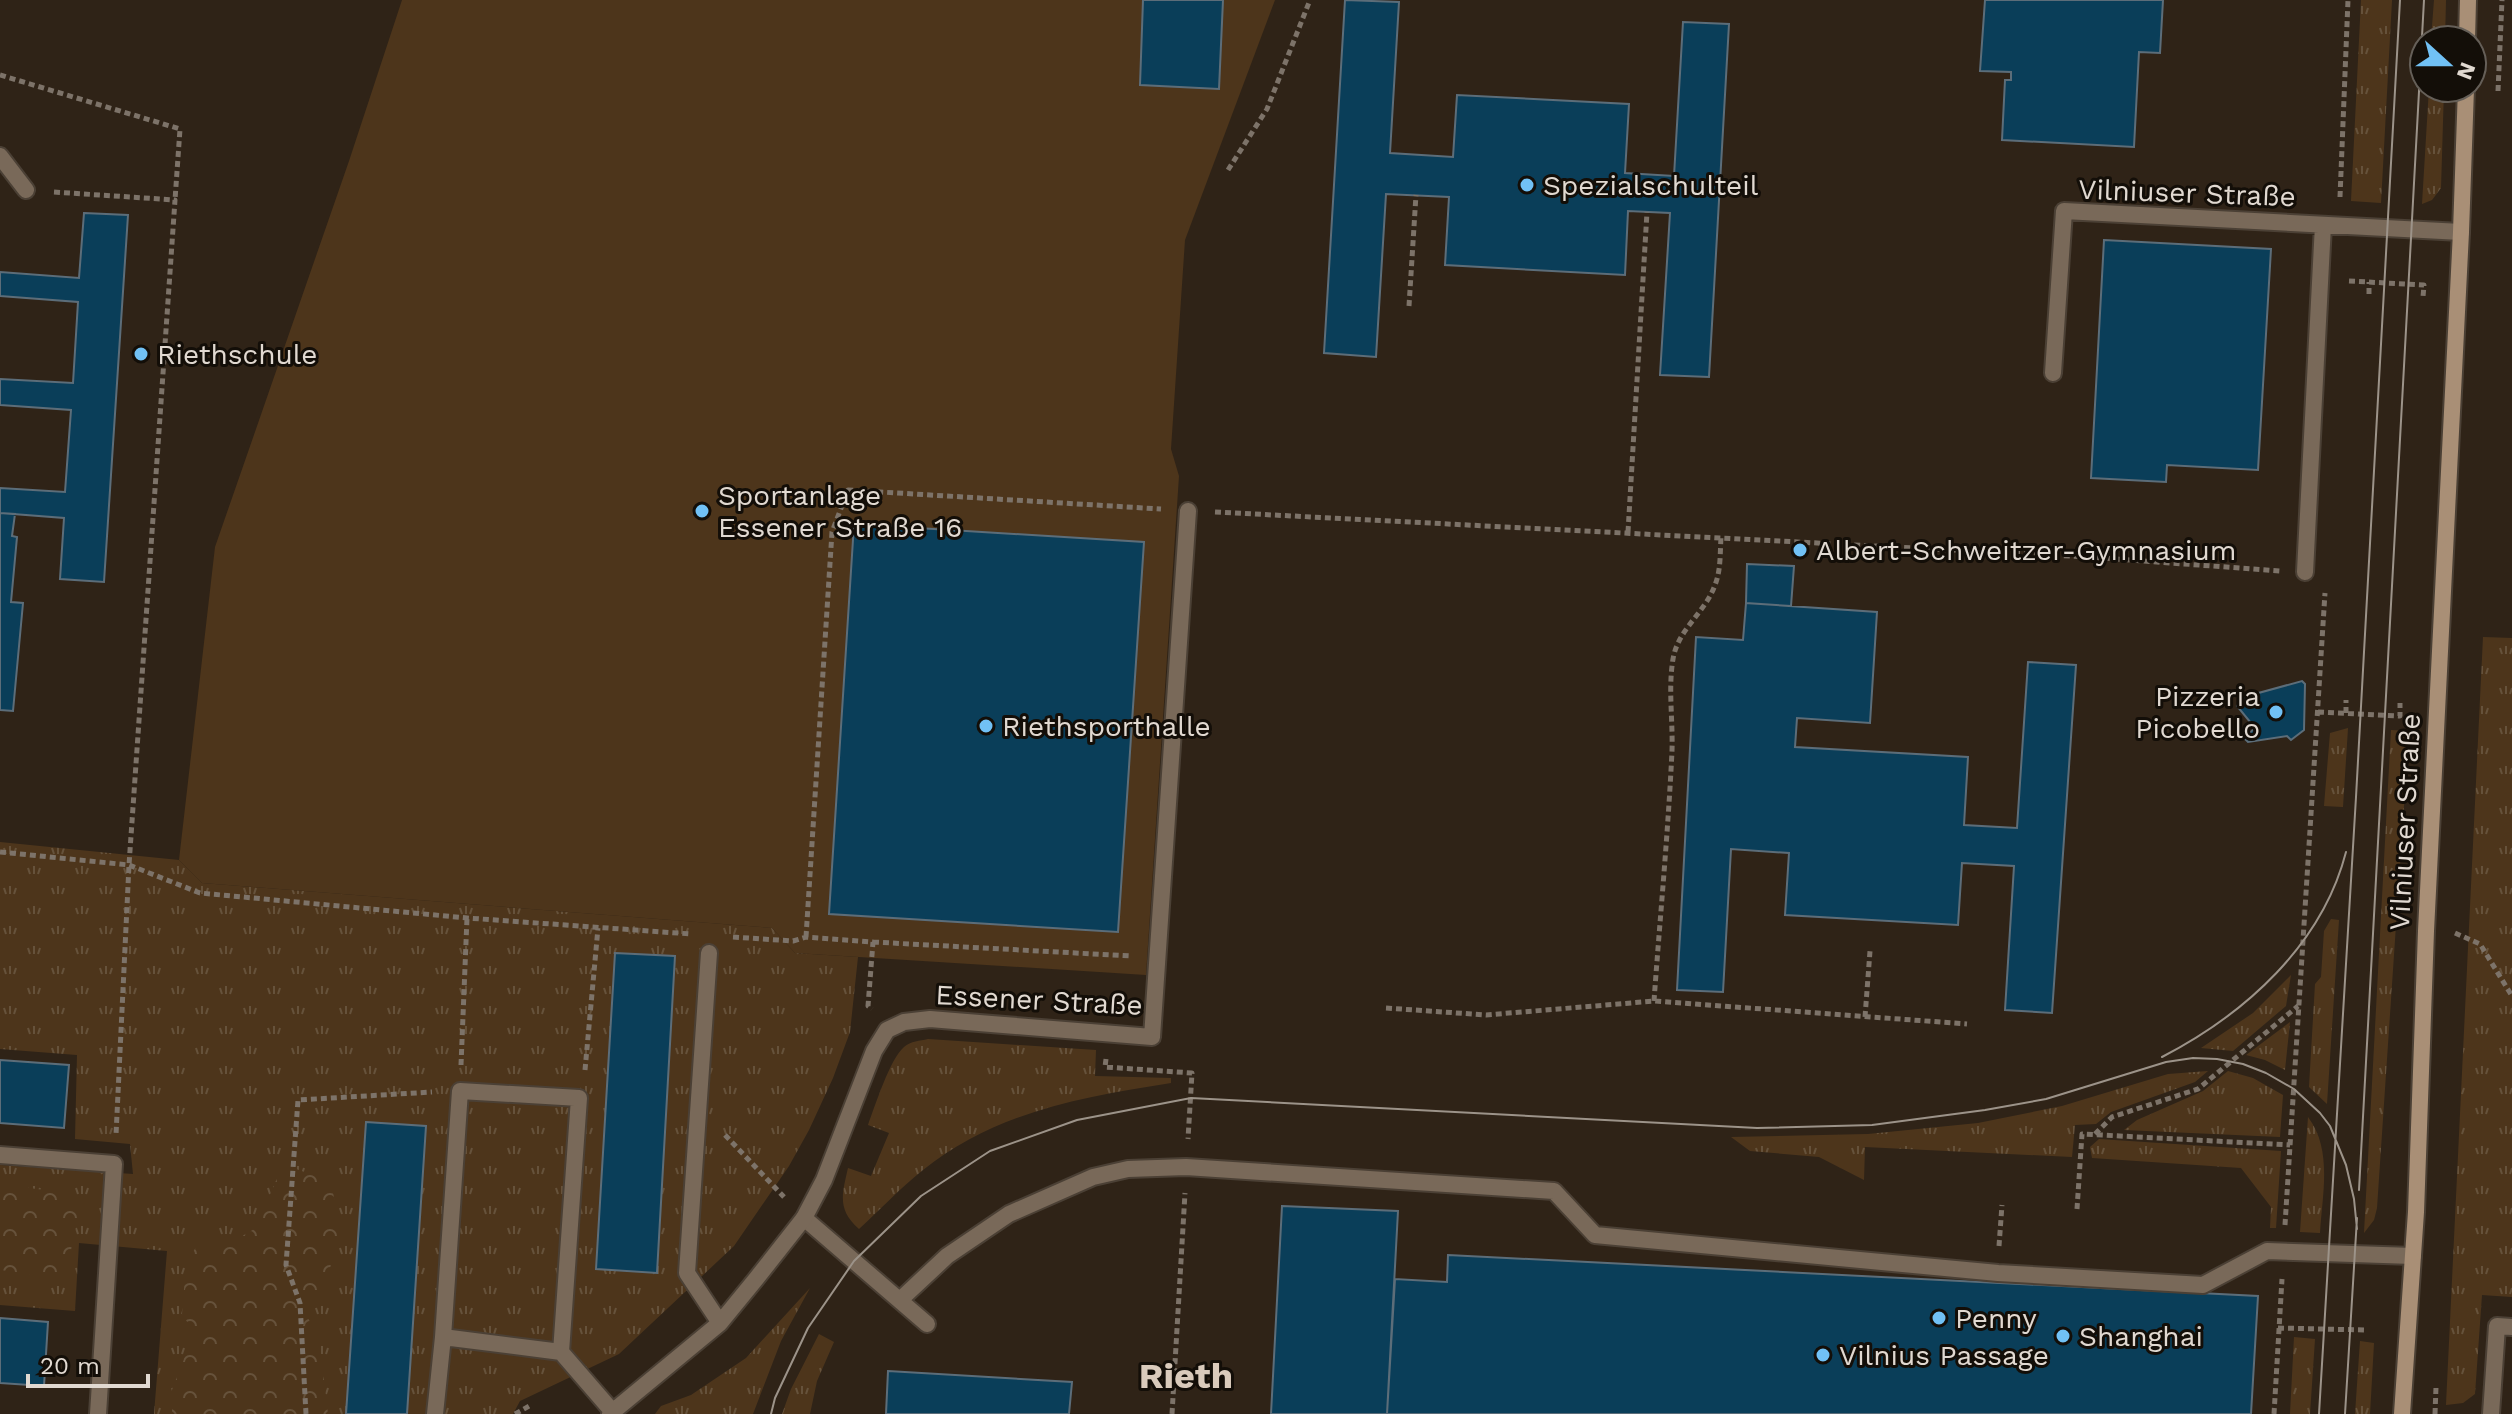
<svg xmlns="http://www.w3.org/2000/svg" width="2512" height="1414" font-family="'Work Sans',sans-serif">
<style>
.grass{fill:url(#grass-tufts)}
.forest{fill:url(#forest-crowns)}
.pitch{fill:#4d351b}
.building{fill:#0a3e59;stroke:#5c6d79;stroke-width:2}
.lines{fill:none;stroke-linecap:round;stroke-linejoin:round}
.lane-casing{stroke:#4b4035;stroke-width:20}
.street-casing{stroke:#4b4035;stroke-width:20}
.secondary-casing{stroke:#4b4035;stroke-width:20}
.path{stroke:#7d7369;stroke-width:5;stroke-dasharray:6 4;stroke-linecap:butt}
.lane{stroke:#796959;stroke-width:16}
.street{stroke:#796959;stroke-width:16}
.secondary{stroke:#a98f76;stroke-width:16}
.tram{stroke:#9c9389;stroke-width:2}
.poi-dot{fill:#71c1f5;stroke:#130e08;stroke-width:3}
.labels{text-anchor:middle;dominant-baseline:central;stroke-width:6;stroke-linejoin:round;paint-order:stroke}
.poi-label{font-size:28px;fill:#e1d9d1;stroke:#130e08;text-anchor:start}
.street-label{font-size:28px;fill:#e1d9d1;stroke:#130e08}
.district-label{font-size:36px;font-weight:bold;fill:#d9cabb;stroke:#130e08}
</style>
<defs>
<pattern id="grass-tufts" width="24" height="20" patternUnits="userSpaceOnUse" patternTransform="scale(2)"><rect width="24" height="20" fill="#4d351b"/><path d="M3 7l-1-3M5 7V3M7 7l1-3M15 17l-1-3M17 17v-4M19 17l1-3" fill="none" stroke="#66523b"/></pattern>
<pattern id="forest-crowns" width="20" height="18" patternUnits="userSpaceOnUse" patternTransform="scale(2)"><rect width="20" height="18" fill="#4d351b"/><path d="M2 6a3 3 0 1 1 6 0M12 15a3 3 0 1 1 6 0" fill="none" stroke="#66523b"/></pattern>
</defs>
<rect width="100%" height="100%" fill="#2f2317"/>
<path class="grass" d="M2361 0H2392L2381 203 2351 201Z
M2434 0H2446L2445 40H2431Z
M2429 88H2444L2441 188 2432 200 2422 204Z
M2483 637 2512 638V1297L2482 1295 2475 1394 2463 1403 2446 1405Z
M2348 728 2343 807 2324 806 2330 733Z
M2391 730 2409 731 2377 1208 2374 1220 2364 1233Z
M0 842 179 860 202 883 772 928 795 953 858 957 850 1032 833 1078 809 1130 789 1166 734 1246 619 1354 520 1401 513 1414H154L167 1251 79 1243 75 1311 0 1305V1165L133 1174 130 1144 75 1139 77 1055 0 1049Z
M2331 919 2339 920 2327 1104 2309 1087 2315 984 2321 977 2324 931Z
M2291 975 2286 1006 2233 1051 2201 1048 2253 1013Z
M2290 1022 2285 1070 2265 1060 2246 1055Z
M928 1039 1096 1050 1095 1076 1171 1078V1083C1082 1097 995 1112 923 1170 900 1188 880 1210 859 1229 837 1209 842 1195 848 1168L871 1176 889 1133 868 1125C875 1106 890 1059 904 1047 911 1041 920 1041 928 1039Z
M2208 1071 2195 1082 2111 1112 2096 1124 2075 1125 2072 1157 1865 1147 1864 1180 1819 1157 1750 1151 1731 1137 1868 1134 1978 1123 2062 1106 2168 1074Z
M2228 1071 2253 1078 2283 1095 2280 1137 2124 1130 2137 1120 2203 1091Z
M2308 1117C2333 1150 2322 1195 2320 1233L2300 1232Z
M2099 1139 2281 1151 2276 1228H2270L2271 1207 2241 1168 2092 1158 2090 1147Z
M810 1288 781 1341 753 1414H655L661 1406 691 1395 746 1358Z
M819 1334 834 1342 817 1381 810 1414H782L791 1389Z
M2294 1337 2315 1339 2310 1414H2290Z
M2360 1341 2374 1343 2370 1414H2355Z"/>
<path class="forest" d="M283 1164 331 1182 340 1229 327 1280 304 1305 321 1355 328 1414H172V1390L185 1356 201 1343 182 1314 186 1264 196 1247 237 1239 256 1228Z
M0 1184 59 1192 80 1207 71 1250 58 1284 24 1273 0 1270Z"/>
<path class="pitch" d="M402 0H1275L1185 240 1171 449 1179 476 1146 975 795 953 772 928 202 883 179 860 215 547 349 161Z"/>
<path class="building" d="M1143 0H1223L1219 89 1140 85Z
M1345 0 1399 2 1390 153 1453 157 1457 95 1629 104 1625 173 1674 176 1683 22 1729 24 1709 377 1660 375 1670 213 1628 211 1625 275 1445 265 1449 197 1386 194 1376 357 1324 353Z
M1985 0H2163L2160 53 2139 52 2134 147 2002 140 2005 80H2011V72L1980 71Z
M84 213 128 215 104 582 60 579 64 518 0 513V488L65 492 71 410 0 405V379L73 383 78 302 0 296V272L79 278Z
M2104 240 2271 249 2258 470 2167 465 2166 482 2091 478Z
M0 513 15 514 12 536 17 537 11 602 23 603 13 711 0 710Z
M854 524 1144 542 1118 932 829 914Z
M1747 564 1794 566 1791 606 1746 603Z
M1746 603 1877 612 1870 723 1797 718 1795 747 1968 757 1964 825 2017 828 2028 662 2076 665 2052 1013 2005 1010 2014 866 1962 863 1958 925 1785 915 1789 853 1731 849 1723 992 1677 990 1696 637 1743 640Z
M2302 681 2305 684 2304 730 2291 740 2287 736 2248 742 2244 738 2255 728 2237 706 2244 697Z
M615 953 675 956 657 1273 596 1269Z
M0 1060 69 1065 64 1128 0 1123Z
M366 1122 426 1126 407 1414H346Z
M1282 1206 1398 1211 1387 1414H1271Z
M1448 1255 2258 1296 2251 1414H1387L1395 1279 1447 1282Z
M0 1318 48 1322 44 1386 0 1383Z
M888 1371 1072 1382 1069 1414H886Z"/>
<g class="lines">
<defs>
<path id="lane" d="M0 156 26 190
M804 1218 927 1324
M900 1300 947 1256 1009 1214 1093 1177 1128 1169 1186 1167 1554 1191 1595 1235 1998 1273 2203 1285 2267 1251 2413 1256
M2491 1414 2497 1326 2512 1327"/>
<path id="street" d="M2053 373 2064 211 2461 232
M2305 572 2323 225
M709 953 687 1273 720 1323
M0 1155 114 1164 98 1414
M561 1352 579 1098 460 1091 443 1337 561 1352 612 1411
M435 1414 443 1337
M610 1414 720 1323 756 1279 804 1218 824 1180 874 1051 887 1030 904 1022 930 1019 1152 1037 1188 511"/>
<path id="secondary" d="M2467 40 2468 0
M2402 1414 2416 1212 2426 931 2461 232 2466 88"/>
</defs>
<use href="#lane" class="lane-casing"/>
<use href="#street" class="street-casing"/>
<use href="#secondary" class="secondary-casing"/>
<path class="path" d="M0 75 180 129 175 200
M2498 91 2502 0
M1228 170 1267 109 1310 0
M54 192 175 200 129 865 116 1135
M2340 197 2348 0
M2349 281 2424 285 2423 297
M2369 294V282
M1409 306 1416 195
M1215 512 2089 557 2280 571
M1628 532 1647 212
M2318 712 2400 716V703
M2346 713V700
M0 852 129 865 200 893 467 918 691 934
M2455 933 2480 944 2512 996
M733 937 793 941 806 937 873 942 868 1006 872 1009
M806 937 832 532 848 490 1161 509
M873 942 1131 956
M1654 1001C1660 918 1668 834 1672 751 1673 720 1668 689 1673 659 1678 629 1705 613 1715 585 1721 570 1720 553 1721 537
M1386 1008 1486 1015 1654 1001 1967 1024
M1865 1017 1870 951
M1106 1059 1105 1067 1192 1073 1188 1139
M461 1065 467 918
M585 1070 598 928
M2095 1134 2112 1117 2198 1089 2298 1006
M725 1135 784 1197
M2077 1209 2082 1134 2290 1145
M2285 1225 2325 593
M1999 1246 2002 1205
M2278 1328 2365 1330
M306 1414 300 1303 286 1265 298 1100 432 1092
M515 1414 531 1405
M1172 1414 1185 1193
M2274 1414 2282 1279
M2435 1414 2436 1387"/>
<use href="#lane" class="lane"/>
<use href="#street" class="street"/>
<use href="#secondary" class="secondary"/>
<path class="tram" d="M2162 1057C2245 1014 2322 945 2346 852
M2359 1190 2424 0
M771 1414 775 1398 808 1328 854 1261 921 1196 990 1151 1077 1120 1191 1098 1757 1128 1872 1125 1985 1110 2046 1099 2166 1062 2193 1058 2217 1059 2243 1064 2266 1073 2294 1089 2320 1113 2330 1126 2346 1165 2354 1199 2357 1229
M2319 1414 2356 797 2400 0
M2345 1414 2357 1218"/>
</g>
<g class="poi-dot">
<circle cx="1527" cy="185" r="8"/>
<circle cx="141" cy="354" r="8"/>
<circle cx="702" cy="511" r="8"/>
<circle cx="1800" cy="550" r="8"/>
<circle cx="2276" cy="712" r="8"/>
<circle cx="986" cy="726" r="8"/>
<circle cx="1939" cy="1318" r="8"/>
<circle cx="2063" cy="1336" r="8"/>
<circle cx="1823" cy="1355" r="8"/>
</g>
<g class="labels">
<g class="poi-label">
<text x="1543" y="185">Spezialschulteil</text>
<text x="157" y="354">Riethschule</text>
<text x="718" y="495">Sportanlage<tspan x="718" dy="32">Essener Straße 16</tspan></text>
<text x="1816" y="550">Albert-Schweitzer-Gymnasium</text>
<text x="2260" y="696" text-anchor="end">Pizzeria<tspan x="2260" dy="32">Picobello</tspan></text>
<text x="1002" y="726">Riethsporthalle</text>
<text x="1955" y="1318">Penny</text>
<text x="2079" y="1336">Shanghai</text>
<text x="1839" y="1355">Vilnius Passage</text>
</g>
<g class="street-label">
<text transform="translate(2187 193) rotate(2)">Vilniuser Straße</text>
<text transform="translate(2405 822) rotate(-87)">Vilniuser Straße</text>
<text transform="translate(1039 1000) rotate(3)">Essener Straße</text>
</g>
<g class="district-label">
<text x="1186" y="1376">Rieth</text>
</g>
</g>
<g transform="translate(2448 64) rotate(111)"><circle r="38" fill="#130e08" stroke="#655f58" stroke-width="2"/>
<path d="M0-6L14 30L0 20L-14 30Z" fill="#71c1f5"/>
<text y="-12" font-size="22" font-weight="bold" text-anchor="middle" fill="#e1d9d1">N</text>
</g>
<path d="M28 1374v12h120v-12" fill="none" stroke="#e1d9d1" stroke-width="4"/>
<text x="40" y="1374" font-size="24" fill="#e1d9d1" stroke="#130e08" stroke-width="6" paint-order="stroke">20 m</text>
</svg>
